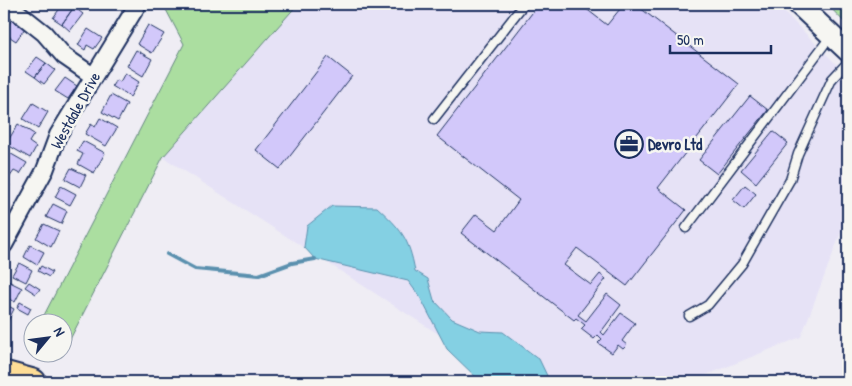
<svg xmlns="http://www.w3.org/2000/svg" width="852" height="386" font-family="'Patrick Hand',sans-serif">
<style>
.built{fill:#e6e2f6}
.green{fill:#abdea0;stroke:#63867f}
.water{fill:#84d0e3;stroke:#5a90ae}
.lines{fill:none;stroke-linecap:round;stroke-linejoin:round}
.stream{stroke:#5a90ae;stroke-width:4}
.building{fill:#d2c8fa;stroke:#1b2f5e}
.service-casing{stroke:#1b2f5e;stroke-width:11}
.minor-casing{stroke:#1b2f5e;stroke-width:20}
.tertiary-casing{stroke:#1b2f5e;stroke-width:24}
.primary-casing{stroke:#1b2f5e;stroke-width:29}
.service{stroke:#f6f6f2;stroke-width:8}
.minor{stroke:#f6f6f2;stroke-width:16}
.tertiary{stroke:#f6f6f2;stroke-width:20}
.primary{stroke:#fedd96;stroke-width:25}
.labels{text-anchor:middle;dominant-baseline:central;stroke-width:5;stroke-linejoin:round;paint-order:stroke}
.street-label{font-size:16px;fill:#1b2f5e;stroke:#f6f6f2}
.poi-label{font-size:16px;font-weight:bold;fill:#1b2f5e;stroke:#f6f6f2;text-anchor:start}
</style>
<rect width="100%" height="100%" fill="#efedf4"/>
<filter id="ink" filterUnits="userSpaceOnUse"><feTurbulence type="fractalNoise" baseFrequency=".02" numOctaves="2"/><feDisplacementMap in="SourceGraphic" scale="10" xChannelSelector="R" yChannelSelector="G"/><feConvolveMatrix kernelMatrix="1 2 1 2 8 2 1 2 1" color-interpolation-filters="sRGB"/></filter>
<g filter="url(#ink)">
<path class="built" d="M294 4H776L848 76V214L801 337 689 382H513L163 157Z"/>
<path class="green" d="M163 4H298L163 157 61 357 55 354H62V324L40 323 184 44Z
M827 4H848V26Z"/>
<path class="water" d="M332 206 377 207C401 229 409 238 415 271L428 279 434 300 452 319 480 331 503 332 539 359 550 382H481L447 349 420 297 408 281 315 259 304 247 307 226Z"/>
<g class="lines">
<path class="stream" d="M167 254 195 269 259 275 292 263 315 259"/>
</g>
<path class="building" d="M63 4H70L74 7 62 24 53 18Z
M539 4H580L607 25 624 4H635L739 84 658 188 686 210 627 286 577 248 564 265 591 285 600 274 606 279 578 315 586 321 607 294 621 305 601 332 604 335 621 313 635 323 622 341 627 345 623 349 618 345 612 353 598 343 602 339 598 335 594 339 581 329 585 325 576 318 574 320 461 233 476 214 497 230 519 200 437 136Z
M74 7 83 14 70 31 62 24Z
M12 19 25 28 16 41 4 33Z
M148 25 164 34 152 53 137 44Z
M88 29 102 38 94 49 87 45 85 50 78 45Z
M136 50 152 59 143 76 127 66Z
M37 57 46 63 35 77 26 71Z
M328 57 352 76 280 169 256 150Z
M46 63 55 70 44 84 35 77Z
M125 73 139 82 130 97 112 86 116 80 120 82Z
M65 78 77 86 68 99 55 91Z
M111 95 127 104 118 121 102 112Z
M750 96 768 110 717 174 699 160Z
M33 103 48 112 38 129 23 119Z
M100 118 117 128 106 146 85 134 91 124 95 127Z
M18 124 34 134 29 142 36 147 30 158 6 144Z
M773 131 788 143 756 183 741 170Z
M83 141 105 153 94 173 78 164 83 154 77 151Z
M6 151 27 163 20 174 14 171 9 178 4 175Z
M71 168 86 175 80 187 65 179Z
M4 181 10 185 4 196Z
M745 185 756 194 744 209 733 200Z
M61 186 76 194 70 205 55 197Z
M53 204 67 211 61 224 46 217Z
M44 224 59 231 51 247 36 238Z
M30 245 44 252 37 265 24 257Z
M19 263 32 270 26 282 12 275Z
M41 266 52 272 49 277 38 271Z
M8 281 22 288 15 302 4 296Z
M29 282 40 289 36 294 25 287Z
M20 302 31 308 28 314 17 308Z
M4 304 14 309 6 325 4 324Z"/>
<g class="lines">
<defs>
<path id="service" d="M434 119 524 4
M686 228 830 37
M689 316 708 305 742 264 790 180 798 154 832 79 848 62"/>
<path id="minor" d="M4 5 20 14 44 33 64 56 93 76
M4 245 45 170 58 135 138 4"/>
<path id="tertiary" d="M798 4 848 51"/>
<path id="primary" d="M4 374 33 382"/>
</defs>
<use href="#service" class="service-casing"/>
<use href="#minor" class="minor-casing"/>
<use href="#tertiary" class="tertiary-casing"/>
<use href="#primary" class="primary-casing"/>
<use href="#service" class="service"/>
<use href="#minor" class="minor"/>
<use href="#tertiary" class="tertiary"/>
<use href="#primary" class="primary"/>
</g>
</g>
<defs>
<symbol id="office-ring" viewBox="-11 -11 22 22"><circle r="9.5" fill="#f6f6f2" stroke="#1b2f5e" stroke-width="1.5"/><path d="M-6-3h4V-5.5h4V-3h4V5H-6ZM-1-4.5V-3h2v-1.5ZM-6 0V1H6V0Z" fill="#1b2f5e"/></symbol>
</defs>
<g fill-rule="evenodd">
<use href="#office-ring" x="613" y="128" width="32" height="32"/>
</g>
<g class="labels">
<g class="street-label">
<text transform="translate(75 110) rotate(-61)">Westdale Drive</text>
</g>
<g class="poi-label">
<text x="648" y="144">Devro Ltd</text>
</g>
</g>
<rect width="852" height="386" fill="none" stroke="#f6f6f2" stroke-width="20"/>
<rect x="10" y="10" width="832" height="366" fill="none" stroke="#1b2f5e" stroke-width="2" filter="url(#ink)"/>
<g transform="translate(48 338) rotate(61)"><circle r="24" fill="#f6f6f2" stroke="#9ea6b7"/>
<path d="M0-4L9 19L0 12L-9 19Z" fill="#1b2f5e"/>
<text y="-8" font-size="14" font-weight="bold" text-anchor="middle" fill="#1b2f5e">N</text>
</g>
<path d="M670 45v8h101v-8" fill="none" stroke="#1b2f5e" stroke-width="2.5"/>
<text x="677" y="45" font-size="15" fill="#1b2f5e" stroke="#f6f6f2" stroke-width="4" paint-order="stroke">50 m</text>
</svg>
